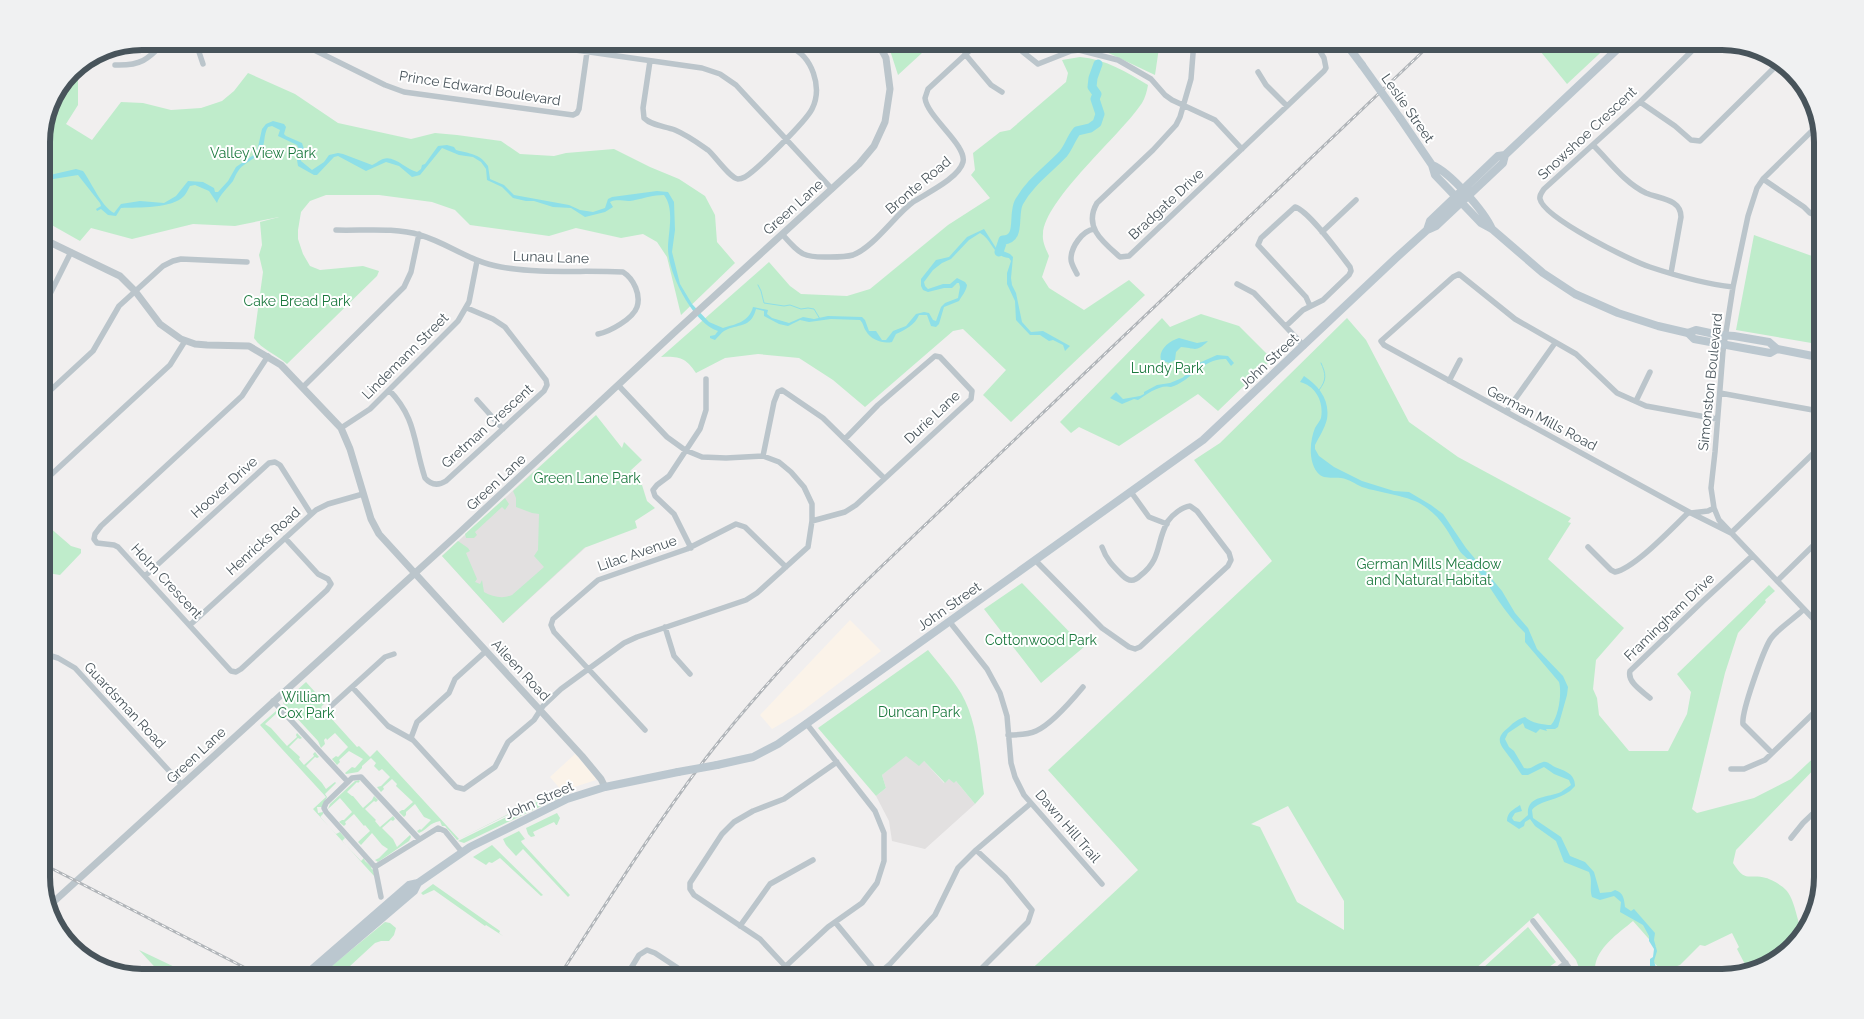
<svg xmlns="http://www.w3.org/2000/svg" width="1864" height="1019" font-family="Raleway,sans-serif">
<style>
.commercial{fill:#fbf3e9}
.education{fill:#e2e0e0}
.green{fill:#bfeccb;fill-rule:evenodd}
.water{fill:#8edfe7}
.lines{fill:none;stroke-linecap:round;stroke-linejoin:round}
.stream{stroke:#8edfe7;stroke-width:1}
.river{stroke:#8edfe7;stroke-width:9}
.minor{stroke:#bbc5cb;stroke-width:5.5}
.tertiary{stroke:#bbc5cb;stroke-width:7}
.secondary{stroke:#bbc7cf;stroke-width:8}
.rail-casing{stroke:#b1b5b9;stroke-width:3}
.rail{stroke:#fff;stroke-width:1;stroke-dasharray:4;stroke-linecap:butt}
.secondary-bridge{stroke:#bbc7cf;stroke-width:8}
.labels{text-anchor:middle;dominant-baseline:central;stroke-width:4;stroke-linejoin:round;paint-order:stroke}
.street-label{font-size:14px;fill:#48545b;stroke:#fff}
.park-label{font-size:14px;fill:#1c793f;stroke:#fff}
.rim{fill:none;stroke:#48545b;stroke-width:6}
</style>
<rect width="100%" height="100%" fill="#f1efef"/>
<path class="commercial" d="M850 620 881 651 801 712 772 729 760 715Z
M575 754 595 777 596 780 562 791 550 777Z"/>
<path class="education" d="M534 471 585 548 503 623 442 556Z
M906 755 924 761 944 783 949 779 956 781 975 804 925 849 892 841 889 821 876 796 886 788 882 775Z"/>
<path class="green" d="M887 41H935L898 75Z
M1067 41H1160L1155 75 1100 49 1082 44 1064 48Z
M1532 41H1613L1567 84Z
M117 46 98 65 78 73V105L66 124 92 140 121 102 143 103 171 110 201 108 222 101 234 91 248 73 295 94 338 123 411 139 435 133 457 135 501 141 520 154 554 156 566 153 614 149 650 167 679 179 705 196 715 215 717 242 735 263 681 315 667 257 657 242 643 234 621 238 576 228 549 236 470 225 455 210 432 202 379 195H326L310 201 301 212 298 230V239L303 254 310 266 320 270 363 266 379 271 377 276 287 364C276 354 262 350 254 338L263 272 259 255 262 245 260 222 279 217 235 226 193 224 132 239 91 228 80 241 41 219C41 161 30 97 86 60 97 53 105 49 117 46Z
M1080 57C1105 59 1127 72 1148 85 1147 91 1145 98 1142 103 1121 135 1044 200 1043 234 1042 242 1046 249 1049 256L1042 277 1049 288 1084 310 1129 280 1145 295 1011 422 983 395 1006 370 963 329 953 331 865 407 833 380 799 358 758 354 725 358 696 373C686 358 680 356 661 357L769 262 790 286 801 294 847 296 870 289 948 225 990 198 971 175 975 170 973 153 1000 132 1010 130 1066 82 1068 73 1062 60Z
M1754 235 1823 260V345L1736 330Z
M1201 314 1239 326 1272 359 1218 411 1198 394 1119 446 1079 427 1071 433 1060 422 1162 318 1170 327Z
M1347 318 1366 340 1409 422 1458 457 1571 518 1568 522 1571 523 1548 559 1624 628 1596 660 1593 689 1597 698 1599 715 1629 751H1668L1687 714 1691 692 1677 674 1769 585 1775 591 1765 600 1766 602 1738 633 1725 673 1692 809 1697 813 1754 798 1791 779 1823 749V760L1736 850 1733 863C1746 884 1749 873 1766 878 1771 879 1783 886 1786 890 1794 898 1798 922 1802 934L1782 956 1765 965 1748 970 1737 949 1739 947 1732 933 1705 946 1700 945 1680 965 1663 971 1653 962 1656 947 1633 921C1619 933 1596 948 1595 968L1583 978 1576 960 1538 913 1465 978H1022L1138 870 1048 770 1272 561 1194 460 1220 443ZM1288 806 1344 901V930L1297 902 1260 827 1251 824Z
M596 415 622 448 624 442 642 460 630 471 642 485 647 501 655 508 635 521 637 528 584 548 503 623 442 556 458 541 468 548 470 551 466 553 477 579 475 582 480 584 482 580 484 592C493 597 503 599 512 595L544 567 534 556 538 550 539 514 532 513 516 507V498L513 491Z
M505 498 509 504 505 510 502 507 475 532 477 535 474 538H466L465 534Z
M41 520 71 546 81 549V553L60 575 41 572Z
M1022 583 1084 647 1041 683 984 609Z
M928 650C939 664 952 678 961 693 978 722 979 761 984 794L975 804 956 781 954 783 949 779 945 783 924 761 919 766 906 756 882 775 886 788 876 796 818 728Z
M306 682 325 703 321 707 357 747 359 746 370 757 377 750 459 839 560 788 568 790 556 791 457 840 445 826H442L440 821C429 823 428 829 419 833L417 831 420 829 421 830 431 820 424 817 415 804 406 812V815L404 817 399 812 402 810H404L413 802 396 786 397 784 392 779 383 787 384 789 381 792 377 787 381 786 390 777 382 769 379 771 374 766 376 763 371 758 362 766V768L358 772 346 774 345 773 352 767 355 768 363 759 349 751 339 760 340 762 337 765 332 759 336 756 338 757 348 747 335 733 327 740 326 738 324 740 325 744 321 748 318 741 283 703Z
M276 711 278 712 265 724 271 728 287 746 297 737 296 735 297 733 302 738 300 739 298 738 289 747 300 757 299 759 304 765 314 756 313 754 315 752 319 757 317 758 315 757 306 766 322 783 326 789 335 782 336 783 325 794 327 797 322 807H317L318 813 323 812V814L320 817 336 834 340 832 345 838 342 841 361 861 364 858 365 861 372 867 371 868 373 870 375 877 313 809 326 797 260 725Z
M359 780 360 781 358 783 357 782 347 792 352 796H353L363 808 372 800 374 796 378 800 376 802 374 801 365 809 376 820 375 821 380 827 393 816 395 819 393 821 391 820 382 828 393 839 397 847 410 835 411 837 409 841 378 862 375 860 379 858 388 849 382 845 372 833 361 845 358 842 370 831 365 825 364 826 354 814 345 822 346 824 344 826 339 822 342 820H344L352 812 340 798 328 809 330 804 355 781Z
M568 791 569 793 464 843 458 841 557 792Z
M557 813 560 818 557 825H556L554 822 533 832 535 836 531 837 528 834 526 828Z
M519 831 525 839 521 841 522 843 570 895 568 897 523 849 516 856 506 845 503 839Z
M492 845 543 895 541 896 500 858 492 863 489 862 486 865 473 857Z
M433 884 500 931 499 933 503 936 486 925 485 926 434 890 423 895 421 893Z
M385 922 390 923 396 928 394 935 389 941H381L375 943 337 978H317Z
M1528 927 1556 962 1534 978H1472Z
M139 950 181 970 172 978H165Z"/>
<path class="water" d="M273 121 284 124 286 127 284 134 286 136 302 143 304 149 300 155 301 161 312 170 324 162 329 155 338 153 343 154 372 165C375 164 380 160 383 159 395 155 406 170 417 172L421 169 422 165 425 164 438 146 447 145 454 147 456 150C470 154 479 153 488 166L490 179 504 185 514 195 569 205 580 210 593 212 605 208 608 199 612 197 657 191 668 192 674 202 675 230 672 252 680 284 692 304 709 322 723 328C736 324 749 322 753 307L768 310 767 314 772 318 789 323 803 317 814 319 828 316 862 317 865 320 869 331H876L882 340H886L893 331 906 326 916 314 924 312 929 313 933 320 936 321 941 307 945 303 958 298 960 287 959 283H957L952 288H944L928 292 923 290 921 286V279L936 260 949 257 967 237 984 229 996 248 1010 254 1013 257 1011 278 1012 285 1016 293 1022 322 1031 332 1043 331 1070 346 1065 351 1063 345 1053 340 1049 341 1040 335H1030L1016 320 1015 301 1007 284V273L1011 261 1009 258C993 257 992 239 980 233L969 240 951 259 942 263 933 270 924 282 925 286 928 289 943 284H950L957 278 965 282 967 285C966 292 962 295 959 301L944 307 939 324 936 327 931 326 927 315H919C915 325 905 330 896 334L892 342C883 344 871 340 866 331 863 327 864 324 860 320L831 319 809 322 800 320 788 326 779 324 764 316V311L756 309C751 329 738 323 724 331 721 333 718 337 715 340L710 338V336L715 335 718 331C693 323 668 274 668 248 668 233 675 209 664 195 653 195 645 198 635 200 626 203 619 198 610 202L613 207 605 212 585 217 571 208 553 207 534 201H526L513 198 502 187 487 180 486 169 481 162 473 157 459 155 442 148 420 175 412 177 399 166 386 162 366 171 338 156 334 157 317 175H314L298 166 296 154 299 149 297 145 278 136 280 130 272 126 268 127C263 135 266 144 260 153 256 158 249 161 244 165 238 169 236 175 233 181 227 189 220 194 217 203L209 191 195 185 190 186C188 189 187 193 184 196 172 209 138 207 121 208L116 216 108 215 101 209 97 211 96 209 101 206 100 203 78 175 41 181V174L46 173 50 175 76 169 83 171C92 183 101 206 114 213L121 204 140 201 164 203 176 196 188 181 203 182 214 188 215 192H218L228 181 236 167 255 154 258 147 262 129 266 124Z
M1179 338 1197 343 1208 341C1196 353 1195 348 1181 347L1176 352 1175 360 1169 363 1161 360C1158 350 1169 341 1179 338Z
M1217 355 1228 356 1234 363 1231 366 1226 359C1203 358 1191 381 1171 387 1160 384 1147 394 1138 400L1134 399 1122 404 1110 398 1116 392 1123 399 1140 396 1144 394V392L1157 385 1170 383 1182 378 1195 368 1199 363Z
M1304 376C1319 386 1330 400 1327 419 1325 428 1319 437 1315 445V449L1319 456 1334 467 1362 481 1394 491 1409 492 1431 505 1443 514 1466 548 1502 591 1515 613 1528 628 1537 649 1563 676 1568 687 1567 695 1558 727 1555 729H1546L1547 731 1540 729 1536 733 1525 728 1523 723 1508 733 1505 739 1509 747 1514 751 1524 768C1532 770 1535 764 1543 762 1547 761 1550 764 1553 766 1563 771 1575 772 1575 786 1563 801 1540 799 1532 810L1533 818 1561 837 1570 856 1585 862 1594 872 1600 893 1611 892 1615 890C1624 893 1624 899 1625 907L1631 911 1634 909 1655 933 1654 940 1657 951 1654 961 1656 968 1664 967 1677 978H1670L1665 973 1658 974 1650 969V959L1653 957 1654 949 1649 941V936L1643 925 1620 912 1621 902 1614 896 1600 900 1592 897C1589 888 1593 881 1589 872L1564 862 1556 841 1535 826 1530 819 1525 822 1524 826 1519 829 1507 821C1507 812 1513 810 1520 805L1522 811 1515 813 1512 818 1514 821 1520 822 1528 815C1526 795 1548 798 1561 792 1564 790 1568 787 1571 785L1569 780 1554 774 1544 767 1528 775H1522C1518 770 1515 764 1511 759 1502 746 1492 740 1509 727 1514 722 1518 719 1525 717 1531 723 1544 725 1551 725 1559 716 1562 692 1559 682L1525 642V633C1505 614 1491 588 1475 566 1470 560 1463 556 1459 550 1448 532 1442 518 1424 506 1411 496 1380 493 1362 487 1355 484 1349 479 1341 478 1333 477 1323 480 1317 472 1308 460 1310 440 1315 428 1317 424 1320 421 1321 418 1324 402 1316 386 1300 382Z"/>
<g class="lines">
<path class="stream" d="M758 285 761 291 764 303 784 306 790 305 801 309 808 308 814 309 820 319
M1319 390C1327 380 1326 374 1321 363"/>
<path class="river" d="M1103 48 1104 41
M999 252 1003 240C1022 239 1012 215 1019 202 1030 182 1048 170 1063 154 1069 147 1071 138 1077 131L1090 128 1097 123 1100 114 1095 99 1097 94 1092 87 1093 78 1098 64"/>
<path class="minor" d="M190 41 199 52 203 64
M296 41 385 85 404 92 573 115 577 113 579 109 587 52
M512 41 702 68 720 74 736 85 832 189
M1009 41 1038 64 1071 51 1079 50 1118 60 1151 79 1165 95 1172 100 1215 120 1242 149
M1194 41 1191 79 1180 117 1176 125 1153 150 1097 203C1083 227 1103 242 1120 257L1129 256 1324 71 1326 68 1324 58 1314 41
M1702 41 1640 102 1544 189C1542 192 1539 195 1540 199 1544 218 1631 261 1650 267 1677 276 1706 284 1733 287
M965 54 991 85 1002 92
M650 61 643 108 644 118C652 126 665 126 675 130 687 135 698 143 708 150 715 156 730 178 738 179 740 179 743 178 745 177 758 169 806 121 812 109 823 87 812 56 790 47
M115 65C142 66 148 59 166 41
M1258 72 1266 85 1287 106
M1640 102 1675 126 1691 140 1700 141 1779 63
M1819 124 1763 179 1757 188 1748 216 1733 287 1723 351 1715 452 1711 488 1714 508 1719 520 1823 629
M1594 146C1610 162 1625 183 1646 193 1660 199 1681 199 1681 217L1671 273
M1763 179 1804 207 1810 213 1817 216 1823 214
M336 230C361 231 395 227 420 235 448 243 470 262 501 267 541 274 583 270 623 272 634 279 641 295 637 307 633 319 609 332 598 334
M1322 232 1356 200
M782 234C800 254 802 258 830 257 838 257 846 257 853 255 874 247 895 215 913 202 927 193 959 178 963 162 967 145 927 117 925 98L928 89 980 41
M1077 274C1075 270 1071 264 1071 259 1071 247 1082 231 1094 229
M1237 284 1254 293 1304 346
M41 312 71 252
M1286 326 1303 310 1323 300 1349 275 1351 271 1350 267C1340 254 1308 210 1295 207L1261 238 1258 245 1306 297 1310 306
M268 356 242 396 101 526 95 534 94 539 97 543 114 545 118 547 231 671 236 672 241 669 327 590 331 584 328 579 318 574 285 538
M1449 381 1460 360
M303 387 404 287 411 272 419 234
M389 390C417 419 413 442 425 478 431 485 438 486 446 481L544 391 547 385 546 380 505 327 493 319 467 308
M1720 393 1813 410 1823 407
M41 399 93 351 119 306 163 266 173 261 181 259 247 262
M477 400 503 429
M1636 401 1650 372
M1506 412 1555 343
M1717 419 1646 406 1617 393 1576 354 1515 319 1459 274 1453 277 1381 341 1384 345 1689 512 1731 533
M341 428 370 409 458 321 469 302 477 261
M763 456 774 402 778 392 782 390 823 418 884 478
M41 484 170 365 185 341
M1131 492 1149 517 1167 524
M1691 513 1708 511 1714 508
M812 521 845 512 856 505 971 399 972 391 940 357 935 356 878 405 845 439
M1731 533 1823 444
M1588 547 1611 570 1615 572C1635 568 1672 528 1689 512
M691 548 674 514 655 496 653 490 657 485 669 476 700 429 706 410V379
M1035 560 1102 628 1129 647 1135 649 1140 647 1228 566 1231 560 1229 553 1197 511 1190 506C1182 507 1172 515 1168 521 1156 541 1162 559 1141 575 1134 582 1129 582 1122 575 1113 566 1106 559 1102 547
M145 576 269 463 275 462 280 465 311 514
M1777 581 1823 536
M949 621 987 669 1000 693 1007 716 1011 763 1015 777 1024 795 1102 884
M190 625 316 510 328 504 363 494
M665 627 674 656 690 674
M41 653 58 658 75 668 182 785
M352 687 388 726 413 740 456 787 464 789 495 767 508 742 534 720 543 706 561 689 624 643 637 637 746 600 757 593 808 547 812 521V504L804 487 791 472 779 462 763 456 726 458 702 457 685 450 667 437 618 385
M1650 698C1642 691 1627 682 1630 671L1703 601 1752 556
M273 701 348 782
M331 706 385 657 394 654
M645 730 554 632 551 625 553 619 598 580 687 549 736 524 745 527 786 567
M1008 735C1017 735 1028 735 1036 731 1050 725 1073 699 1083 687
M411 738 417 722 449 693 455 679 486 651
M1772 753 1743 724C1741 712 1763 652 1770 640 1776 630 1795 618 1804 609
M1731 769H1744L1765 760 1823 704
M1791 838 1803 823 1823 804
M375 867 438 828 445 831 462 852
M381 897 375 867 326 812 324 808 326 803 352 778 361 777 419 839
M1533 921 1577 978
M835 922 881 978
M740 926 770 884 813 860
M785 966 760 939 694 895 690 889V883L722 834 734 822 753 811 784 799 837 762
M878 974 890 964 935 915 958 868 976 850 1030 804
M625 978 639 955 647 950 655 953 693 978
M773 978 828 927 862 903 877 883 884 861V833L875 811 806 723
M972 978 1028 922 1032 910 1005 877 976 850
M1546 978 1566 963"/>
<path class="tertiary" d="M41 238 120 276 135 291 160 324 181 339 195 344 207 345 249 346 281 365 341 428 350 449 371 519 379 534 582 756 601 779 605 787
M49 906 458 534 676 331 859 164 874 146 885 122 890 89 886 58 877 41"/>
<path class="secondary" d="M1344 41 1362 65
M1400 118 1432 165 1435 175 1481 223 1492 229 1543 273 1575 294 1618 313 1658 326 1688 333 1694 339 1770 353 1777 349
M1432 165C1450 172 1484 211 1492 229
M1427 230 1430 221 1498 156 1505 155
M1688 333 1696 330 1719 335 1734 336 1769 342 1777 349 1823 358
M717 765 753 757 778 744 1203 440 1396 258 1427 230 1436 226 1503 163 1505 155 1626 41
M302 978 409 885 418 883 470 847 567 799 605 787 678 772
M312 978 414 891 418 883"/>
<defs>
<path id="rail" d="M41 863 265 978
M558 978C606 904 653 828 706 758 760 688 821 624 885 563L1434 41"/>
</defs>
<use href="#rail" class="rail-casing"/>
<use href="#rail" class="rail"/>
<path class="secondary-bridge" d="M1362 65 1400 118
M678 772 717 765"/>
</g>
<g class="labels">
<g class="street-label">
<text transform="translate(480 88) rotate(9)">Prince Edward Boulevard</text>
<text transform="translate(1408 108) rotate(55)">Leslie Street</text>
<text transform="translate(1587 133) rotate(-43)">Snowshoe Crescent</text>
<text transform="translate(918 185) rotate(-40)">Bronte Road</text>
<text transform="translate(1166 204) rotate(-43)">Bradgate Drive</text>
<text transform="translate(793 207) rotate(-42)">Green Lane</text>
<text transform="translate(551 257) rotate(2)">Lunau Lane</text>
<text transform="translate(405 356) rotate(-45)">Lindemann Street</text>
<text transform="translate(1269 361) rotate(-43)">John Street</text>
<text transform="translate(1710 382) rotate(-84)">Simonston Boulevard</text>
<text transform="translate(932 417) rotate(-43)">Durie Lane</text>
<text transform="translate(1542 418) rotate(28)">German Mills Road</text>
<text transform="translate(487 426) rotate(-42)">Gretman Crescent</text>
<text transform="translate(496 482) rotate(-43)">Green Lane</text>
<text transform="translate(224 487) rotate(-42)">Hoover Drive</text>
<text transform="translate(263 541) rotate(-42)">Henricks Road</text>
<text transform="translate(637 553) rotate(-19)">Lilac Avenue</text>
<text transform="translate(167 581) rotate(47)">Holm Crescent</text>
<text transform="translate(949 606) rotate(-35)">John Street</text>
<text transform="translate(1669 617) rotate(-44)">Framingham Drive</text>
<text transform="translate(521 670) rotate(47)">Aileen Road</text>
<text transform="translate(125 705) rotate(47)">Guardsman Road</text>
<text transform="translate(196 755) rotate(-43)">Green Lane</text>
<text transform="translate(539 800) rotate(-24)">John Street</text>
<text transform="translate(1068 826) rotate(49)">Dawn Hill Trail</text>
</g>
<g class="park-label">
<text x="263" y="153">Valley View Park</text>
<text x="297" y="301">Cake Bread Park</text>
<text x="1167" y="368">Lundy Park</text>
<text x="587" y="478">Green Lane Park</text>
<text x="1429" y="564">German Mills Meadow<tspan x="1429" dy="16">and Natural Habitat</tspan></text>
<text x="1041" y="640">Cottonwood Park</text>
<text x="306" y="697">William<tspan x="306" dy="16">Cox Park</tspan></text>
<text x="919" y="712">Duncan Park</text>
</g>
</g>
<path d="M0 0H1864V1019H0ZM142 50H1722A92 92 0 0 1 1814 142V877A92 92 0 0 1 1722 969H142A92 92 0 0 1 50 877V142A92 92 0 0 1 142 50Z" fill="#f0f1f2" fill-rule="evenodd"/>
<path class="rim" d="M142 50H1722A92 92 0 0 1 1814 142V877A92 92 0 0 1 1722 969H142A92 92 0 0 1 50 877V142A92 92 0 0 1 142 50Z"/>
</svg>
